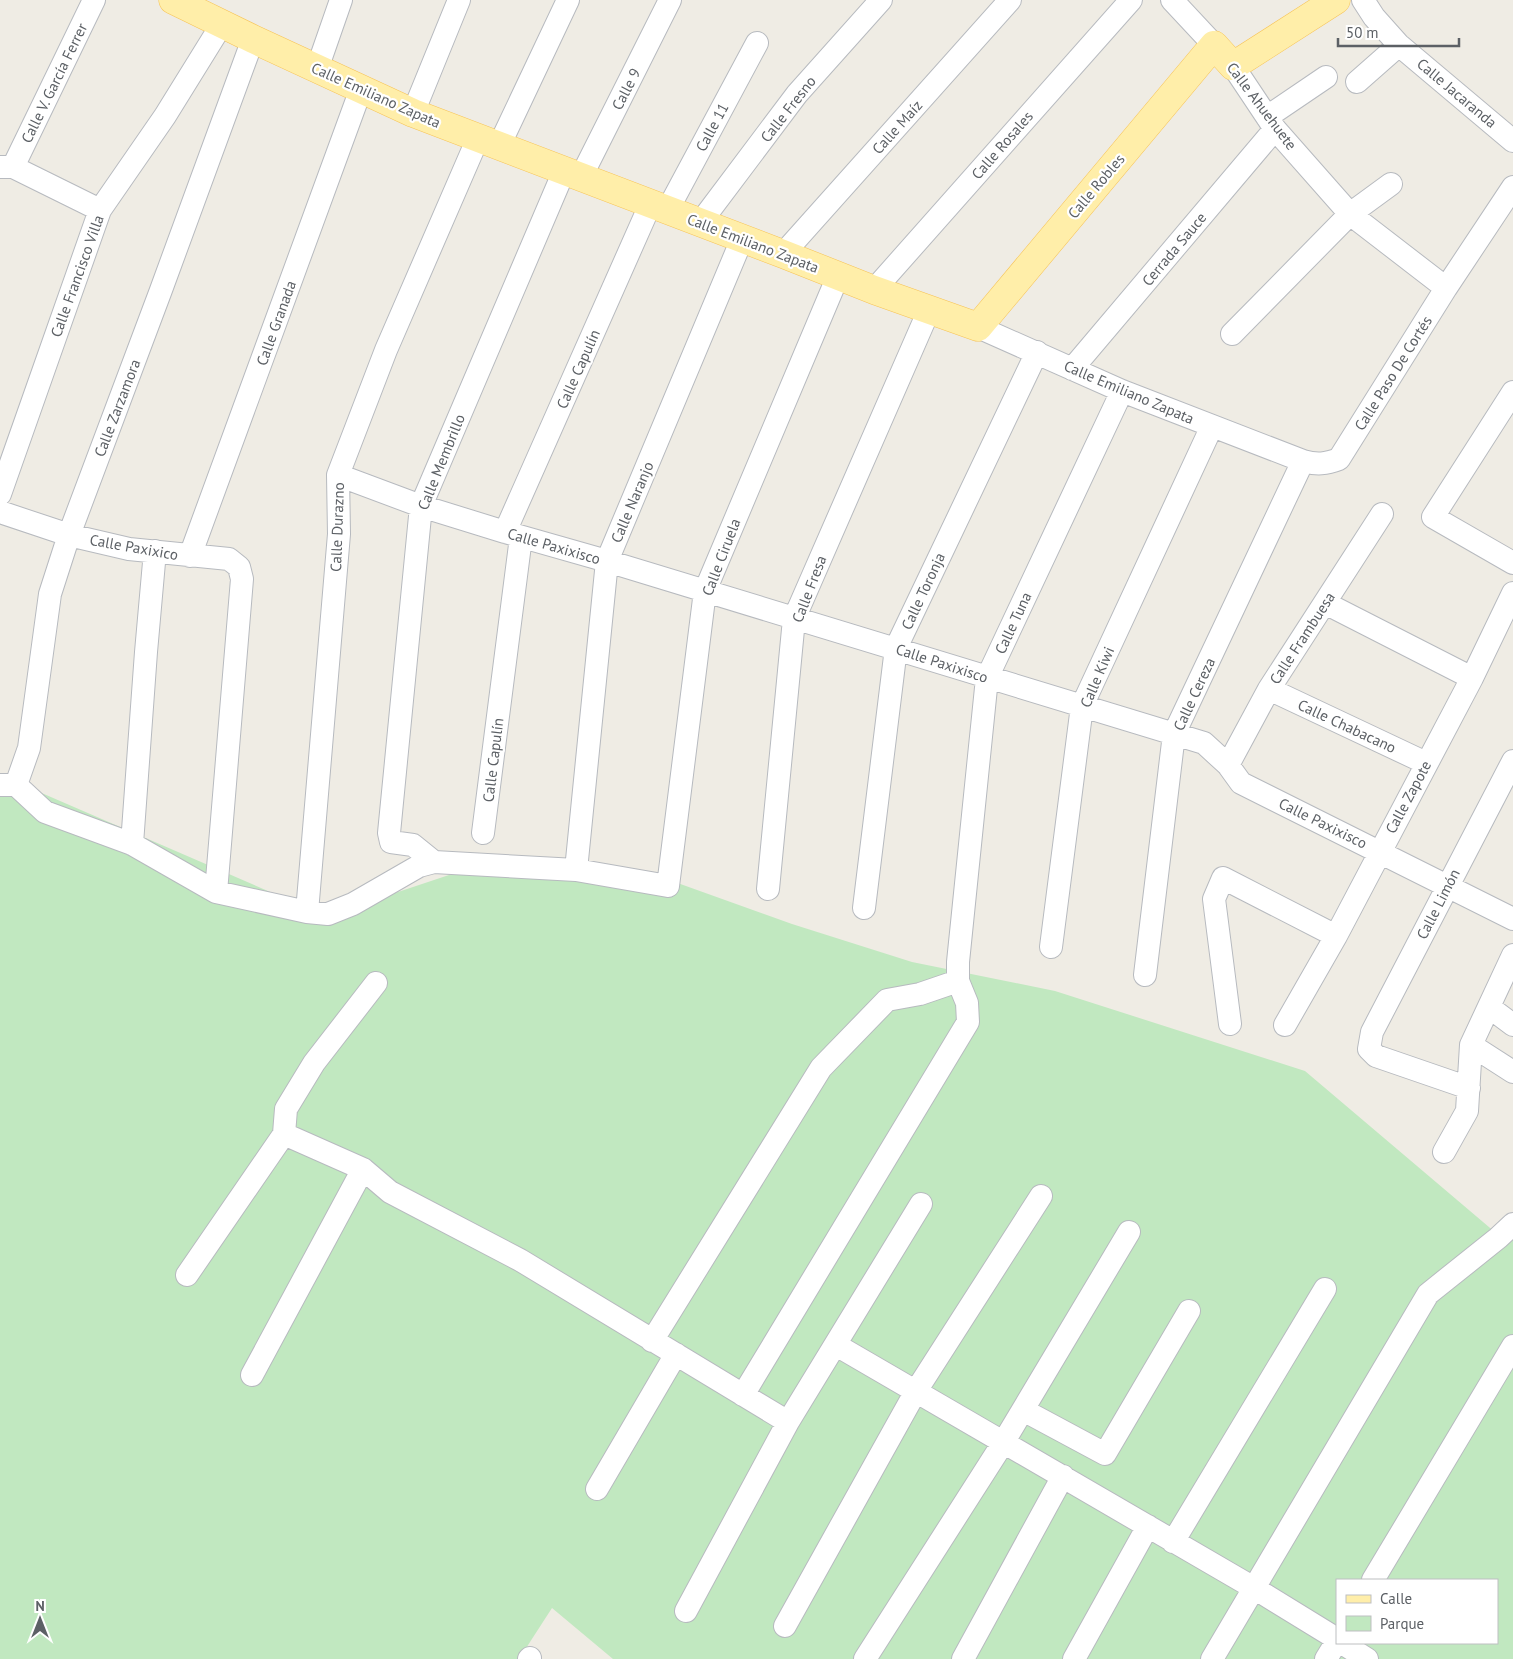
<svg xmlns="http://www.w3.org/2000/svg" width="1513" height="1659" font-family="'PT Sans',sans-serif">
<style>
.green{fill:#c1e8c0;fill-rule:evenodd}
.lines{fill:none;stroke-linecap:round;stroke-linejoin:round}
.minor-casing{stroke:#b7babf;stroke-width:24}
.major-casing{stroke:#f7c356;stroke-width:29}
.minor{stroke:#fff;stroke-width:22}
.major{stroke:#ffeea9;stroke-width:28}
.labels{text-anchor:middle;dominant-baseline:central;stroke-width:4.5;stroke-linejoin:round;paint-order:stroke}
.street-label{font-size:15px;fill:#5c6065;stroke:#fff}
</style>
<rect width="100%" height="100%" fill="#efece4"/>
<path class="green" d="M0 775 335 920 395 893 464 870 672 881 792 924 912 962 1055 991 1305 1071 1496 1233 1513 1240V1659H613L552 1608 519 1659H0ZM1337 1580H1497V1643H1337Z"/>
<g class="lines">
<defs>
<path id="minor" d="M1172 0 1214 45
M1363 0 1374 17 1399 45 1513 141
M1233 66 1275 129 1350 214 1446 288
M317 69 341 0
M1357 82 1399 45
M413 113 459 0
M1267 117 1326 77
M499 146 568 0
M0 167H13L100 210
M13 167 94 0
M581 177 670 0
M667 211 757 43
M700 223 797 94 881 0
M783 254 1010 0
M874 290 1131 0
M978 327 1122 391 1303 461C1317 465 1326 464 1339 459L1446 288 1513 187
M1232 334 1350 214 1391 184
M1072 369 1275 129
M1513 392 1433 517 1513 563
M338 475 421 506 505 532 607 561 1204 743 1228 765 1241 783 1513 919
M0 494 100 210 165 116 222 24
M0 512 69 535 129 549 229 559 239 567 242 579 216 892
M505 532 650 205
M190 556 361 89
M1325 603 1472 678
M1269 689 1426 763
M1228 765 1269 689 1382 514
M0 785H16L45 812 132 844 216 892 307 912 328 914 353 904 419 866 434 862 576 870 668 886 705 591 838 276
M16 785 29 748 50 594 69 535 161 290 253 39
M483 833 521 537
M132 844 146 652 155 551
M434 862 413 845 391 842 389 833 421 506 564 171
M576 870 607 561 742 239
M768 889 794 619 929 310
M864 908 896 648 1037 352
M307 912 339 534 338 475 386 350 478 138
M1051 947 1082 706 1212 426
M1145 975 1174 734 1303 461
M1489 1007 1513 1025
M1230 1024 1214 899 1223 878 1336 936
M1285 1025 1336 936 1472 678 1513 593
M1471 1045 1513 1072
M1469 1088 1376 1056 1369 1049 1372 1032 1513 761
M284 1134 363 1169 390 1192 520 1260 788 1422
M1444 1152 1467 1111 1471 1045 1513 955
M187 1275 284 1134 286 1109 314 1063 376 983
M652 1341 821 1068 887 1000 920 994 958 981
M836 1345 1254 1588 1337 1639
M252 1375 363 1169
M743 1395 968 1022 967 1003 958 981V962L987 678 1122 391
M1023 1410 1105 1454 1189 1311
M597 1489 676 1354
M1173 1542 1325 1289
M1373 1580 1513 1346
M686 1611 788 1422 921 1204
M785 1626 916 1391 1041 1196
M1342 1643 1367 1659
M529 1659 530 1658
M865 1659 1003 1443 1129 1232
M963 1659 1063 1476
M1074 1659 1148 1526
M1212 1659 1428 1294 1498 1238 1513 1224
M1326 1659 1337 1641"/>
<path id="major" d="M173 0 253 39 413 113 783 254 874 290 978 327 1214 45 1233 66 1336 0"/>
</defs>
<use href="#minor" class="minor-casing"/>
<use href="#major" class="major-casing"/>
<use href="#minor" class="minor"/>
<use href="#major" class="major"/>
</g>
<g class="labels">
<g class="street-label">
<text transform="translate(54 83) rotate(-64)">Calle V. García Ferrer</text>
<text transform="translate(626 89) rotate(-63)">Calle 9</text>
<text transform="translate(1457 93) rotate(40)">Calle Jacaranda</text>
<text transform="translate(376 95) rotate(24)">Calle Emiliano Zapata</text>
<text transform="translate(1262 106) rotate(53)">Calle Ahuehuete</text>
<text transform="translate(788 109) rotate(-52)">Calle Fresno</text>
<text transform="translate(712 127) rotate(-62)">Calle 11</text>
<text transform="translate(897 127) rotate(-48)">Calle Maíz</text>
<text transform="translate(1002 145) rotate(-49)">Calle Rosales</text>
<text transform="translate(1096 186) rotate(-50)">Calle Robles</text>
<text transform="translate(753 243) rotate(21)">Calle Emiliano Zapata</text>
<text transform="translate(1174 249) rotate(-50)">Cerrada Sauce</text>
<text transform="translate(77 276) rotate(-70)">Calle Francisco Villa</text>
<text transform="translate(276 323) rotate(-70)">Calle Granada</text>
<text transform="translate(578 369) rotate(-66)">Calle Capulín</text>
<text transform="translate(1393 373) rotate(-58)">Calle Paso De Cortés</text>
<text transform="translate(1129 392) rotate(23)">Calle Emiliano Zapata</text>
<text transform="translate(117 408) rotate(-69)">Calle Zarzamora</text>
<text transform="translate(441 462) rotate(-68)">Calle Membrillo</text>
<text transform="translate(632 502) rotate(-67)">Calle Naranjo</text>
<text transform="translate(337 527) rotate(-88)">Calle Durazno</text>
<text transform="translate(554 546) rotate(16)">Calle Paxixisco</text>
<text transform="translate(134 547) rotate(10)">Calle Paxixico</text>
<text transform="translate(721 557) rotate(-69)">Calle Ciruela</text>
<text transform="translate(809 589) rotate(-69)">Calle Fresa</text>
<text transform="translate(923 591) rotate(-65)">Calle Toronja</text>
<text transform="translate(1013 623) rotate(-65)">Calle Tuna</text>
<text transform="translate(1302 638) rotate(-57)">Calle Frambuesa</text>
<text transform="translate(942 663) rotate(18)">Calle Paxixisco</text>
<text transform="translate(1097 677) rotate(-67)">Calle Kiwi</text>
<text transform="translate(1194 694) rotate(-65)">Calle Cereza</text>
<text transform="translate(1347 726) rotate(25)">Calle Chabacano</text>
<text transform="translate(493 760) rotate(-83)">Calle Capulín</text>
<text transform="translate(1408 797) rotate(-62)">Calle Zapote</text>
<text transform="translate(1323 823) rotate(26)">Calle Paxixisco</text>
<text transform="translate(1438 904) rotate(-63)">Calle Limón</text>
</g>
</g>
<rect x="1336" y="1579" width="162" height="65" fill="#ffffff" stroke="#bebfc1"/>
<rect x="1346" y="1595" width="25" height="8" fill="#ffeea9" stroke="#bebfc1"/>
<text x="1380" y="1604" font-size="15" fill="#5c6065">Calle</text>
<rect x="1346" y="1616" width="25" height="15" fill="#c1e8c0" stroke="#bebfc1"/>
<text x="1380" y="1629" font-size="15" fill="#5c6065">Parque</text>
<g transform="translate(40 1619)" stroke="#ffffff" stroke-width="4" paint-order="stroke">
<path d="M0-4L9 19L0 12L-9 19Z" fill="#5c6065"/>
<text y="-8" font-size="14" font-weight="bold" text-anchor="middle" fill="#5c6065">N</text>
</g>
<path d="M1338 38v8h121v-8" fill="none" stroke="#5c6065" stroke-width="2.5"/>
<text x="1346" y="38" font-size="15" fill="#5c6065" stroke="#ffffff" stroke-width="4" paint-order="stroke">50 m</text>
</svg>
